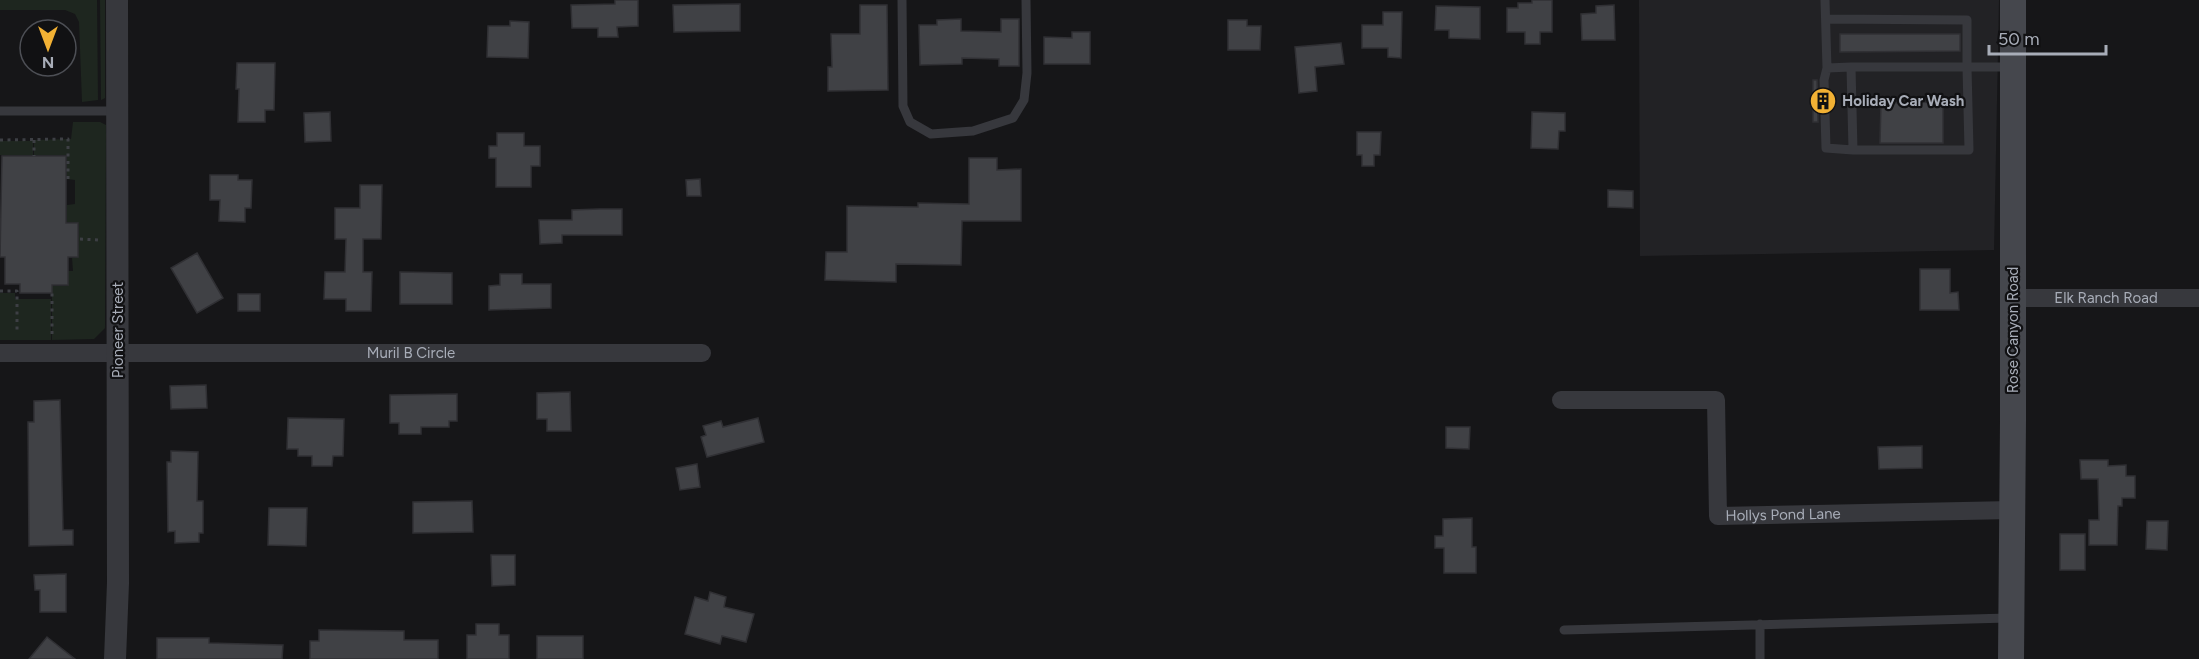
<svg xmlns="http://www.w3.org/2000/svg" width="2199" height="659" font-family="Figtree,sans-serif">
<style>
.built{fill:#222225}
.green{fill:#1e261f}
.building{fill:#404145;stroke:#303034;stroke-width:1.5}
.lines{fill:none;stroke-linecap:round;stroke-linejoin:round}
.path{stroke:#3d3f44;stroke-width:3;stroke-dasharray:3 4.5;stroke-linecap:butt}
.service{stroke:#37383d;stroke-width:9}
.minor{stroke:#37383d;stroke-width:18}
.tertiary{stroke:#37383d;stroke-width:22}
.secondary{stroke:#45474d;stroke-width:26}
.labels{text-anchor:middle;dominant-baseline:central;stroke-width:4.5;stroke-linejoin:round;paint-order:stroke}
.poi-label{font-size:15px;font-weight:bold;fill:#a8adb8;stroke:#111113;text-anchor:start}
.street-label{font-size:15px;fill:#a8adb8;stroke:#111113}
</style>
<rect width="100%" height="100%" fill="#161618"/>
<path class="built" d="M1639 0H1999L1994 250 1640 256Z"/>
<path class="green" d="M0 0H97L98 100 82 102 79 22 75 14 65 10H0Z
M100 0H105V98L101 100Z
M73 122H100L106 125 105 328 94 339 52 340V286H68V271H73L72 258 78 257 79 223 67 222V205L75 204V180L67 179V155H34V140L71 139Z
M0 141H33V155H0Z
M0 293H15V299H51V340H0Z"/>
<path class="building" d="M615 0H638V26L617 27 618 37H598V28H572L571 5 615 4Z
M1532 0H1552V32H1540V44H1525V32H1507V8H1518V3H1532Z
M740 4V31L674 32 673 5Z
M860 5H887L888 90 828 91V67H832L831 34H860Z
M1614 5 1615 40H1582L1581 14 1596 13V6Z
M1436 6 1480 7V39L1449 38V30H1435Z
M1383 12H1402L1401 58 1388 57V48H1362V25H1383Z
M961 19V31L1001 32V19H1019V66H999V59L962 58V64L920 65 919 25H937V20Z
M1228 20H1247V26H1261L1260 50H1228Z
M510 21 529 22 528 58 487 57 488 26H510Z
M1072 32H1090V64H1044V37L1072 38Z
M1840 34H1960V51L1840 52Z
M1341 43 1344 64 1315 67 1317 91 1299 93 1295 47Z
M237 63H275L274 110H265V122H238L239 89H236Z
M1813 80H1817L1818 122H1813Z
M1943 102V143H1880L1881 103Z
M330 112 331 141 305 142 304 113Z
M1532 112 1565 113V131H1559L1558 149 1531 148Z
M1357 132H1381L1380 155H1374V166H1362V155H1357Z
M497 133H524V146H540V166H531V187H496V158H489V146H497Z
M2 156H66V223H78V257H68V285H52V293H20V284H5V257H0Z
M969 158H997V170L1021 169V221H962L961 265 896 264V282L825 280 826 252H847V206L918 207V203L969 204Z
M210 175H238V180H252L251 208H245V222L219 221 220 200H210Z
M700 179 701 196H687L686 180Z
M360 185H382L381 239H363V272H372L371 311H346V299H324L325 272H345L346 239H335V208H360Z
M1608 190 1633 191V208L1608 207Z
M599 209H622V235H562V243L540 244 539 220H572V210Z
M197 253 223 298 197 313 171 268Z
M1920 269H1950V293L1958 292 1959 310H1920Z
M400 272 452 273V304H400Z
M500 274H522V284H551V308L489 310V286L500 285Z
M238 294H260V311H238Z
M206 385 207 408 171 409 170 386Z
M570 392 571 431H547V419H537V393Z
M457 394V421H449V427H421V434H399V423H390V395Z
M60 400 63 530H73V545L29 546 28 422H34V401Z
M288 418 344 419 343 456H333L332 466H312V456H298V449H287Z
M758 418 764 442 707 457 701 437 706 435 703 426 721 421 723 427Z
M1446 427H1470L1469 449 1446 448Z
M1922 446V468L1879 469 1878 447Z
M171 451 198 452 197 501H203V533H199V542L175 543V531L168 532 167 462H171Z
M2080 460H2108V466L2126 465V476H2135V498H2122V506H2118L2117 545H2089V520H2099L2098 479H2081Z
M697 464 700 487 680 490 676 468Z
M472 501 473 532 413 533V502Z
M269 508H307L306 546 268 545Z
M1472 518V547H1476V573H1444V548H1435V536H1443V519Z
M2147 521H2168L2167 550 2146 549Z
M2060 534H2085V570H2060Z
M491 555H515V585L492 586Z
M66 574V612H40V590H35L34 575Z
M710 592 726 597 724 607 754 614 746 642 722 636 720 644 685 634 695 597 708 601Z
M476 624H499V635H509V659H467V635H476Z
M319 630 404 631V640H438V659H310V641H319Z
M537 636H583V659H537Z
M47 637 75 659H29Z
M157 638H209V643L283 645 282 659H157Z"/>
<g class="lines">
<path class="path" d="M0 140 68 139V180
M34 140V156
M80 239 99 240
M0 291H17V334
M52 334V293"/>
<path class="service" d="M902 0 903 106 910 122 931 134 973 131 1013 118 1024 100 1027 73 1026 0
M1825 0 1827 68 1851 67 1853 150H1969L1967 67H2012
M1826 19 1967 20V67H1851
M1827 68 1824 80 1826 148 1853 150
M0 111H117
M1564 630 2008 618
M1760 659V624"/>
<g class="minor">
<path id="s1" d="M2013 298H2199"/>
<path id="s2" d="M0 353H702"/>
<path id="s3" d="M1561 400H1716L1718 516 2012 510"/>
</g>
<path class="tertiary" d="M115 659 118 583 117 0"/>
<path class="secondary" d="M2011 659 2013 421V0"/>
</g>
<defs>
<symbol id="building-disc" viewBox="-11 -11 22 22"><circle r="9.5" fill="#f2b134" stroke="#111113"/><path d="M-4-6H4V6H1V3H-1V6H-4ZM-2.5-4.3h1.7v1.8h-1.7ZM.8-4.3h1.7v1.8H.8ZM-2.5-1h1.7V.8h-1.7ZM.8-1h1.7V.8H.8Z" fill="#111"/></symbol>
</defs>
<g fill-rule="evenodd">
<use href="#building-disc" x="1808" y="86" width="30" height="30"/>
</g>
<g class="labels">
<g class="poi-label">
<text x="1842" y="101">Holiday Car Wash</text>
</g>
<g class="street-label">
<text stroke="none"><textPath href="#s1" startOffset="93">Elk Ranch Road</textPath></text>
<text transform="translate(118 330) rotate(-90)">Pioneer Street</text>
<text transform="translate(2013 330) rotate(-90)">Rose Canyon Road</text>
<text stroke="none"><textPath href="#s2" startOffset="411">Muril B Circle</textPath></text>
<text stroke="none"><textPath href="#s3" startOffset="336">Hollys Pond Lane</textPath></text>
</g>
</g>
<g transform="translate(48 48) rotate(180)"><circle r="28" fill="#111113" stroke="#4d4f55" stroke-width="1.5"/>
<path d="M0-4.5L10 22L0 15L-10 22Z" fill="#f2b134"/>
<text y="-9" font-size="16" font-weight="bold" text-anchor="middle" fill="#a8adb8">N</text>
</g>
<path d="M1989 45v9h117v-9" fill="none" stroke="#a8adb8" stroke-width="3"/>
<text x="1998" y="45" font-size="18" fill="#a8adb8" stroke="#111113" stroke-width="4.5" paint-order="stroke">50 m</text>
</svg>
